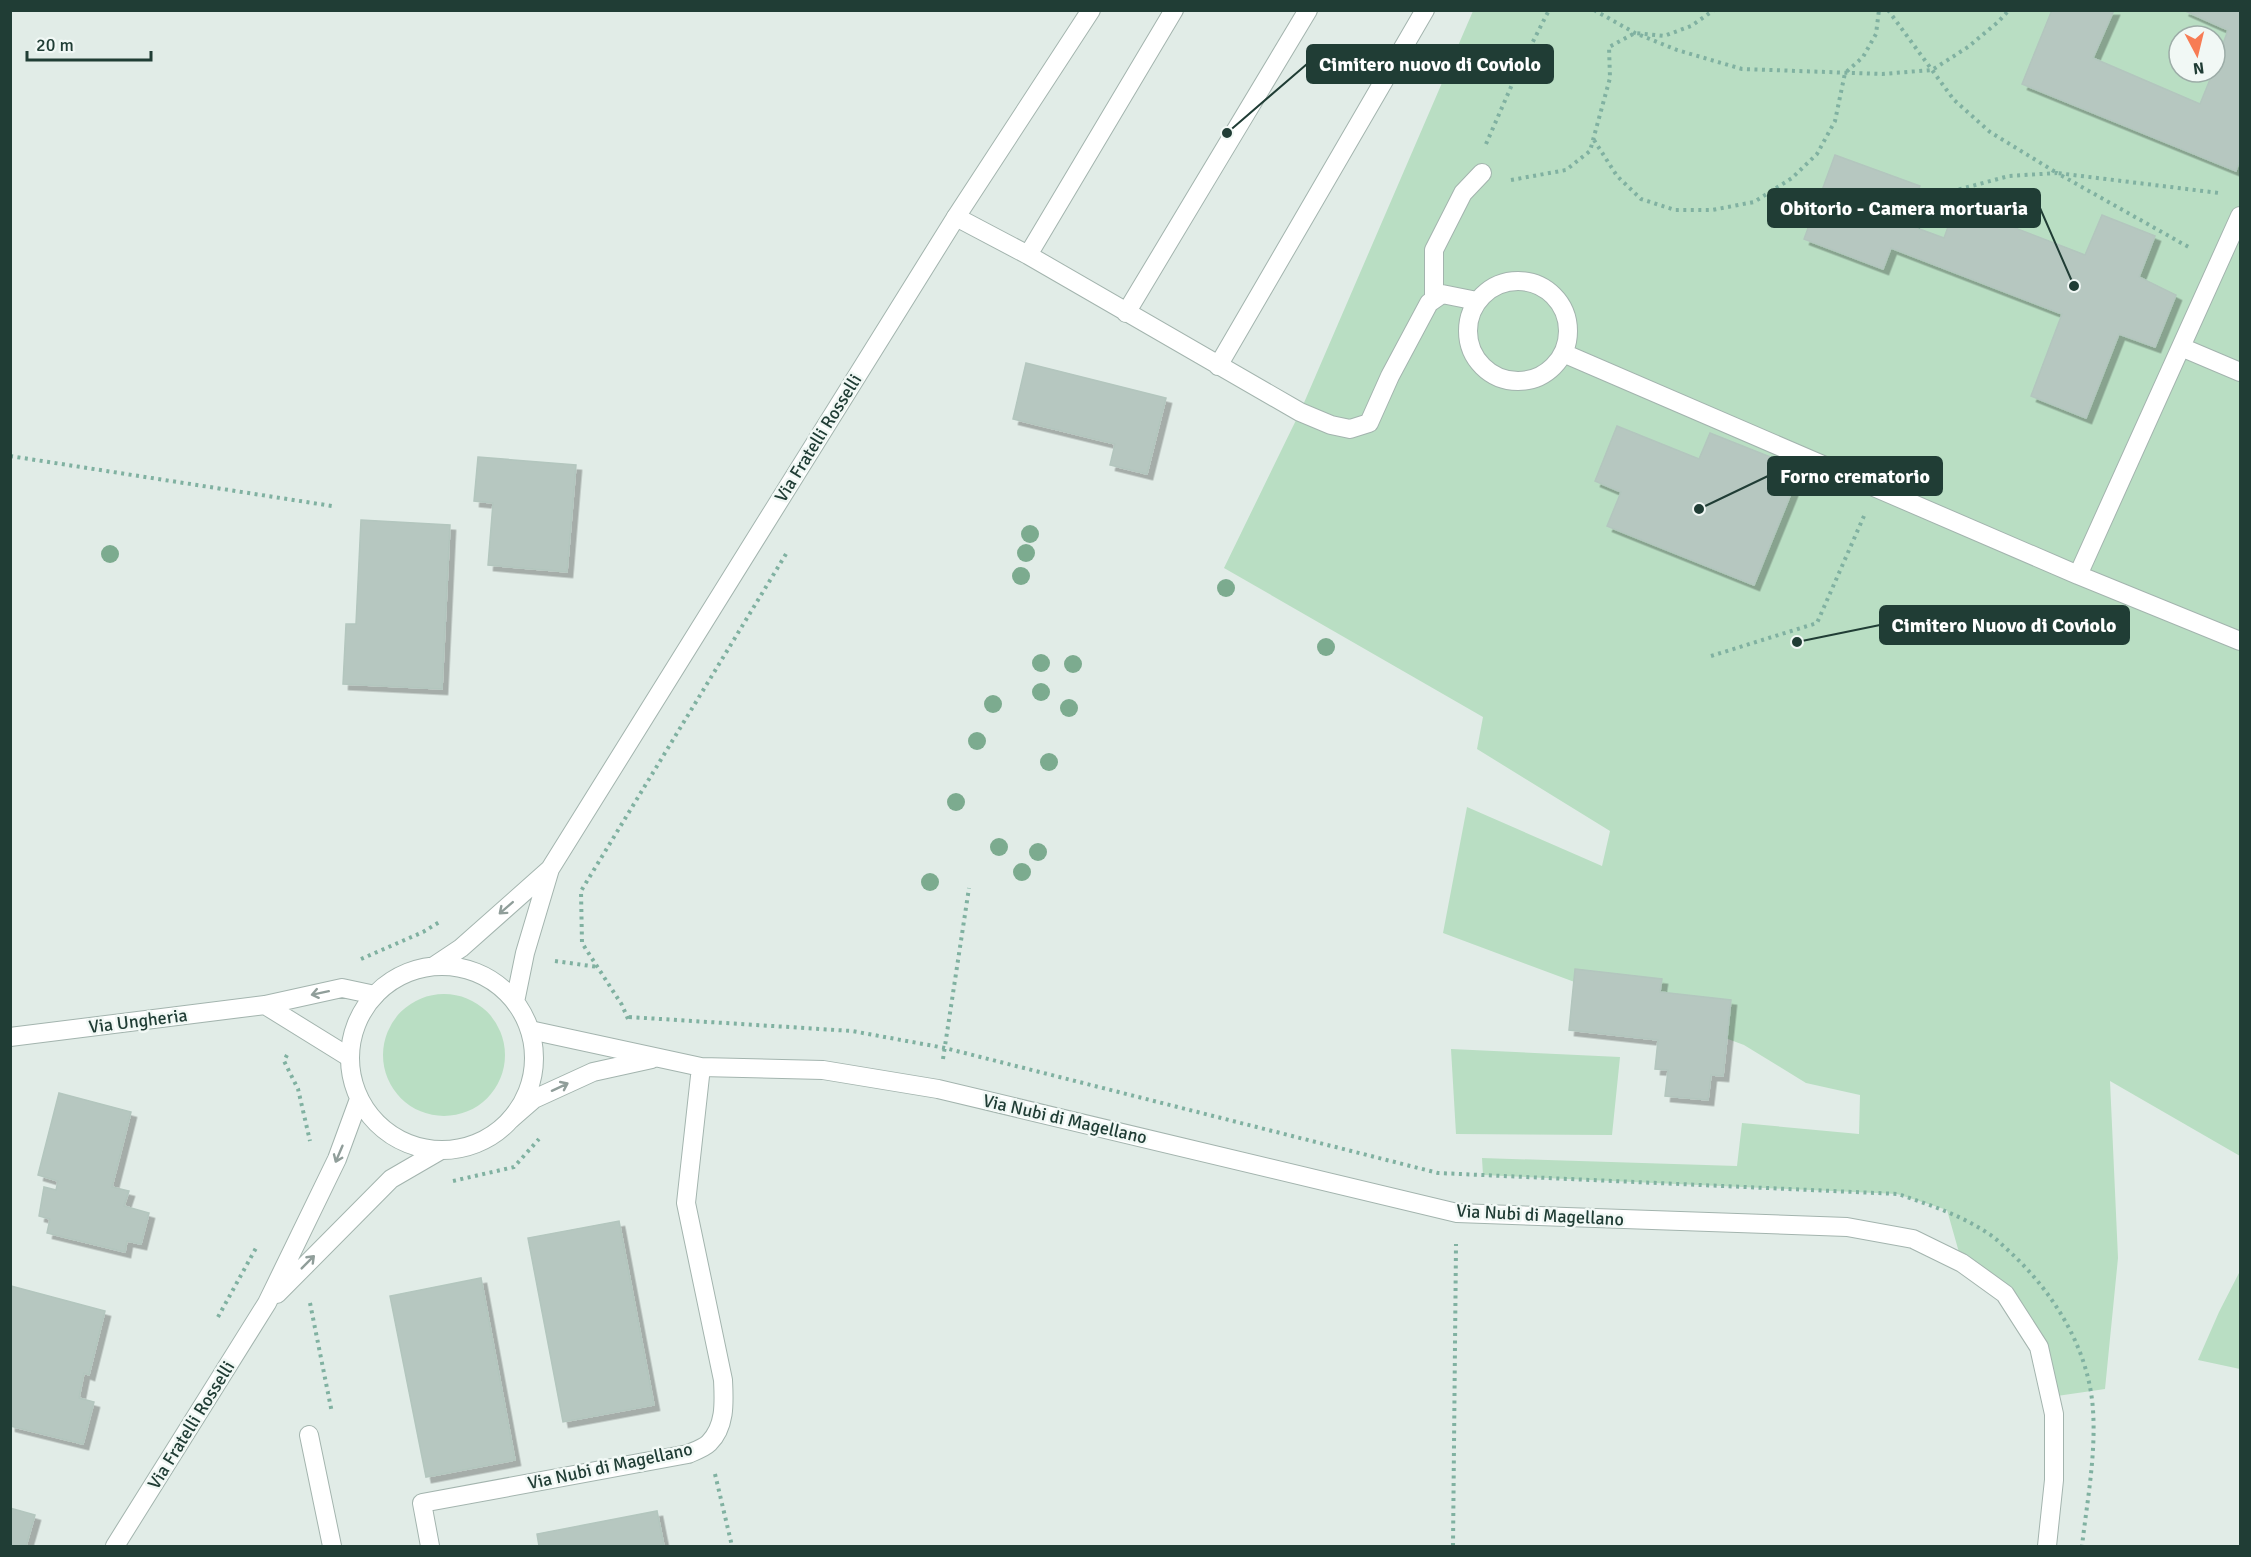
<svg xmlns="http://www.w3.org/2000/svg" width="2251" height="1557" font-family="Signika,sans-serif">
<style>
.green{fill:#b9dec3;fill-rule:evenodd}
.building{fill:#b6c7c0;stroke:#b3c6be;stroke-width:1.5;filter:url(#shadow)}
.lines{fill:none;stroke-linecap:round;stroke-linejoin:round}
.service-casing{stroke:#a3b4ae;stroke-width:20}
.minor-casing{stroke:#a3b4ae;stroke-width:20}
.tertiary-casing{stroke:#a3b4ae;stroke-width:20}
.path{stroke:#80b1a1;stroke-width:4;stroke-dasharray:3 4.5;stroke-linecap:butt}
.service{stroke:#fff;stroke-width:18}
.minor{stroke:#fff;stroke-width:18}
.tertiary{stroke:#fff;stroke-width:18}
.tree{fill:#7cab8f}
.oneway{stroke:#909e9a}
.labels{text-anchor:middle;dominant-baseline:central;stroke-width:5;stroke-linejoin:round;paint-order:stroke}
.street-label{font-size:18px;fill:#203d35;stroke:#f1f8f5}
.leader{fill:none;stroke:#203d35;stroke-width:2}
.callout-dot{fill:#203d35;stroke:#f1f8f5;stroke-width:2}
.callout{fill:#203d35;stroke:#203d35;stroke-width:2}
.callout-label{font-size:20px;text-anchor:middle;font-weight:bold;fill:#fff}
</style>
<defs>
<filter id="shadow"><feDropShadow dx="5.5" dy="5.5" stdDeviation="0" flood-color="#0004"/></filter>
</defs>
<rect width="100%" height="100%" fill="#e1ece7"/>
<path class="green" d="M1473 11H2240V1156L2110 1081 2118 1258 2105 1389 2050 1397 2039 1347 2005 1294 1962 1263 1947 1210 1897 1194 1483 1175 1482 1158 1737 1166 1742 1123 1859 1134 1860 1095 1806 1083 1744 1045 1443 933 1467 807 1602 866 1610 831 1477 749 1483 717 1224 568 1300 412ZM2179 36H2215V72H2179Z
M383 1055a61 61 0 1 1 122 0a61 61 0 1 1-122 0Z
M1451 1049 1620 1057 1612 1135 1456 1134Z
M2240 1271V1369L2198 1360 2219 1312Z"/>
<path class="building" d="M2052 10H2114L2093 58 2200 104 2213 72H2215V66L2228 30 2183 10H2240V159L2236 171 2022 84Z
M1835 155 1920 186 1906 224 1944 238 1956 205 2085 255 2102 215 2155 236 2139 277 2176 295 2155 347 2119 334 2086 418 2031 396 2062 314 1891 248 1883 269 1804 239Z
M1026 363 1166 398 1147 474 1110 465 1115 444 1013 419Z
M1617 426 1699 459 1710 433 1801 469 1754 585 1607 526 1621 492 1595 481Z
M478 457 576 465 567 572 488 565 493 503 474 501Z
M361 520 450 525 442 689 343 684 346 624H356Z
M1575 969 1662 979 1660 992 1731 1000 1723 1076 1711 1075 1708 1100 1665 1096 1668 1070 1655 1069 1658 1040 1569 1030Z
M59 1093 131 1112 112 1187 129 1191 124 1206 149 1213 141 1244 127 1241 125 1252 47 1233 50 1219 39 1216 44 1187 56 1190 58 1181 38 1175Z
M619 1221 654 1405 563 1422 528 1238Z
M481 1278 515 1460 426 1477 390 1296Z
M11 1286 105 1311 89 1375 84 1373 79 1398 94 1402 83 1444 10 1426Z
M10 1508 35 1515 26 1546H10Z
M657 1511 664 1546H539L537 1534Z"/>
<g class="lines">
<defs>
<path id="service" d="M956 217 1028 255 1300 412 1331 425 1350 429 1369 423 1390 376 1429 303 1442 294 1477 301
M1028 255 1174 10
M1468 331a50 50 0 1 1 100 0a50 50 0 1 1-100 0Z
M1434 299V250L1463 193 1482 173
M1126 313 1308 10
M2181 347 2240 372
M1563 353 2078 575 2240 216
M1218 366 1425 10
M2078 575 2240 641"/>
<path id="minor" d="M265 1005 349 1057
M530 1030 701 1067 823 1070 938 1089 1457 1213 1847 1227 1913 1239 1962 1263 2005 1294 2039 1347 2054 1414V1480L2047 1546
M10 1037 265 1005 342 988 375 995
M511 1119 534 1099 593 1072 652 1059
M309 1435 332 1546
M430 1546 422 1503 688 1454C695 1451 704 1448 709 1443 726 1426 724 1401 723 1380L686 1203 701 1067"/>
<path id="tertiary" d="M434 966 461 948 550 869
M350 1058a92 92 0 1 1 184 0a92 92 0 1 1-184 0Z
M515 1002 525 953 550 869 956 217 1091 10
M277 1294 391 1179 441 1150
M115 1546 267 1303 337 1159 359 1099"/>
</defs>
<use href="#service" class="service-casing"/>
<use href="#minor" class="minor-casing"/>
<use href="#tertiary" class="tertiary-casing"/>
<path class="path" d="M1594 10 1635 33 1677 50 1742 69 1882 74 1932 70 1968 47 1998 22 2009 10
M1888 10 1954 100 1990 132 2057 173 2219 193
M1594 140 1617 176 1641 199 1675 210H1712L1754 202 1792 178 1817 154 1835 121 1845 73 1863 57 1876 34 1879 10
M1486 144 1518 71 1549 10
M1511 180 1566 170 1590 151 1610 78 1609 47 1635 33 1664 36 1691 26 1714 10
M1918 228 1926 209 1942 194 2009 176 2057 173 2192 249
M10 456 332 506
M1711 656 1817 623 1864 516
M361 959 423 932 441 921
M555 961 598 967
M629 1017 852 1031 945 1048 1438 1173 1898 1194C1930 1205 1961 1215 1989 1234 1997 1239 2003 1246 2010 1252 2054 1293 2089 1349 2093 1410 2096 1455 2087 1502 2082 1546
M628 1019 622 1005 582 943 581 891 786 554
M287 1055 284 1061 298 1089 310 1141
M943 1059 969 888
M453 1181 514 1167 539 1139
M310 1303 332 1413
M218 1317 256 1248
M715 1474 732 1546
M1453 1546 1456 1244"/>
<use href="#service" class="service"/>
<use href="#minor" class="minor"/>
<use href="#tertiary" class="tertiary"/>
</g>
<g class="tree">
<circle cx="1030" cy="534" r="9"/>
<circle cx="1026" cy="553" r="9"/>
<circle cx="110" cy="554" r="9"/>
<circle cx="1021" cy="576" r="9"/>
<circle cx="1226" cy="588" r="9"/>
<circle cx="1326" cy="647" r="9"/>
<circle cx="1041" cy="663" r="9"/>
<circle cx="1073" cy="664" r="9"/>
<circle cx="1041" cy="692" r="9"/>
<circle cx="993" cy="704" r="9"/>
<circle cx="1069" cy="708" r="9"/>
<circle cx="977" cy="741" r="9"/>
<circle cx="1049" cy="762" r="9"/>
<circle cx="956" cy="802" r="9"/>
<circle cx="999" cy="847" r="9"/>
<circle cx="1038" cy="852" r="9"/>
<circle cx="1022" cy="872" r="9"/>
<circle cx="930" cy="882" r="9"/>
</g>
<defs><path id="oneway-shaft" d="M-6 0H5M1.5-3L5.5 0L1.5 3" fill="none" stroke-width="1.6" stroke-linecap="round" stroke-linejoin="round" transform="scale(1.5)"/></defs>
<g class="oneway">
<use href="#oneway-shaft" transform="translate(506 908) rotate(139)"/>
<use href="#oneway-shaft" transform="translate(320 993) rotate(168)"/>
<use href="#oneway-shaft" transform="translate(560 1087) rotate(-25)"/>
<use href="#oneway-shaft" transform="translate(339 1154) rotate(113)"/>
<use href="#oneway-shaft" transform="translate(308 1262) rotate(-45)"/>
</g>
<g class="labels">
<g class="street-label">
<text transform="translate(818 438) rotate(-58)">Via Fratelli Rosselli</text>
<text transform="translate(138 1021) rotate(-7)">Via Ungheria</text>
<text transform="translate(1065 1119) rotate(13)">Via Nubi di Magellano</text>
<text transform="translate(1540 1215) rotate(3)">Via Nubi di Magellano</text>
<text transform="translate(191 1425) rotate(-58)">Via Fratelli Rosselli</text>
<text transform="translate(610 1466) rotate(-12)">Via Nubi di Magellano</text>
</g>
</g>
<path class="leader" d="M1227 133L1307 64M2074 286L2040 208M1699 509L1768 476M1797 642L1880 625"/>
<g class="callout-dot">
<circle cx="1227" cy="133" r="6"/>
<circle cx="2074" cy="286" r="6"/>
<circle cx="1699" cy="509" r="6"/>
<circle cx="1797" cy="642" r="6"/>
</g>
<g class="callout">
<rect x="1307" y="45" width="246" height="38" rx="6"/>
<rect x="1768" y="189" width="272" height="38" rx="6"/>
<rect x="1768" y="457" width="174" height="38" rx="6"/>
<rect x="1880" y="606" width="249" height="38" rx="6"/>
</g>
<g class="callout-label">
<text x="1430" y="71">Cimitero nuovo di Coviolo</text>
<text x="1904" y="215">Obitorio - Camera mortuaria</text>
<text x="1855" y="483">Forno crematorio</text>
<text x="2004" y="632">Cimitero Nuovo di Coviolo</text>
</g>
<rect width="2251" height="1557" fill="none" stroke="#203d35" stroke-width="24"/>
<g transform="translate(2197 54) rotate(173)"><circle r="28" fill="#f1f8f5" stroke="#9dada8" stroke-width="1.5"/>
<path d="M0-4.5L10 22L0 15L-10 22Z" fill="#f77c54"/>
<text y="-9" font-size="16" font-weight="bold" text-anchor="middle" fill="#203d35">N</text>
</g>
<path d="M27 51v9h124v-9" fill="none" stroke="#203d35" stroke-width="3"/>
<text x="36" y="51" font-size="18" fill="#203d35" stroke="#f1f8f5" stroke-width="4.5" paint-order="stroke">20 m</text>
</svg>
